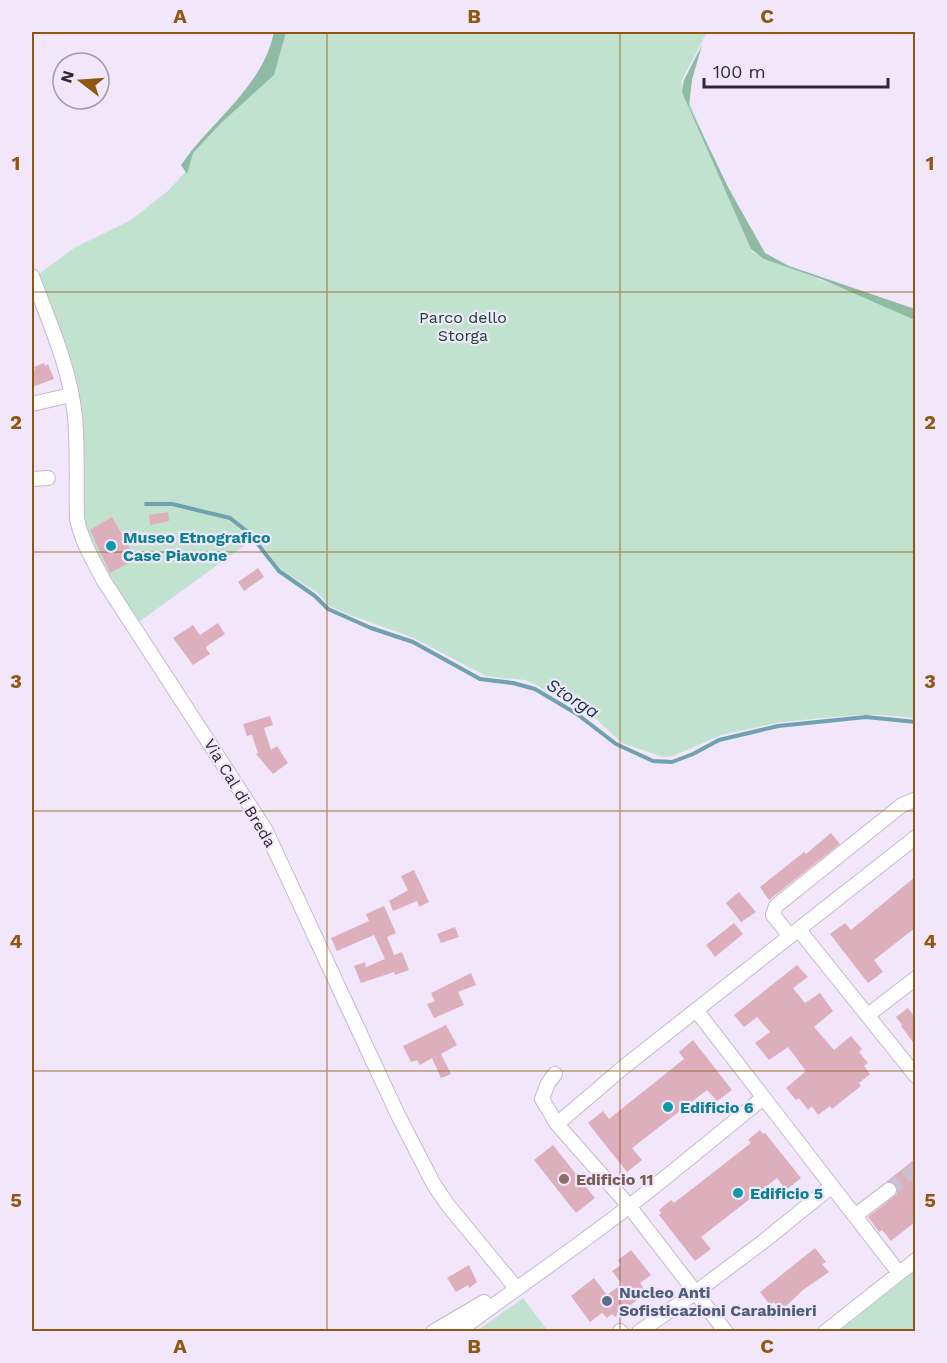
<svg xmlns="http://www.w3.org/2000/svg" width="947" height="1363" font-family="'Work Sans',sans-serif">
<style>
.green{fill:#c2e2d0}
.forest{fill:#8fbaa3}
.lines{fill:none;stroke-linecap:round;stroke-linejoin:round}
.stream{stroke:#6fa1ae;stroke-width:4}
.building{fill:#ddafbc}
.minor-tunnel{stroke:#cac0d2;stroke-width:14;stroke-dasharray:14 7;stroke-linecap:butt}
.minor-casing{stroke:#c4b9cc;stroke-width:16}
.minor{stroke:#fff;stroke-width:14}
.grid{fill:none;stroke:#8f570f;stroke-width:1.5;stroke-opacity:0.55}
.culture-dot{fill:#0f9aa8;stroke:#f1e6fa;stroke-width:2}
.education-dot{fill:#8d6e63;stroke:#f1e6fa;stroke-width:2}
.service-dot{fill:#5c6f8a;stroke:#f1e6fa;stroke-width:2}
.labels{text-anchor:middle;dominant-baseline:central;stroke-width:4.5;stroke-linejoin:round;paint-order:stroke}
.park-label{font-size:16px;fill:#114731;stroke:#f1e6fa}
.culture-label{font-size:16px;font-weight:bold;fill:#0d838f;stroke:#f1e6fa;text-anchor:start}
.street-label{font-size:16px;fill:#2d2930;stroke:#f1e6fa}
.education-label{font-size:16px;font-weight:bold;fill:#785e54;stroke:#f1e6fa;text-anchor:start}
.service-label{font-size:16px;font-weight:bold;fill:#4e5e75;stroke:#f1e6fa;text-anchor:start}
.water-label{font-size:18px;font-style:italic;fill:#0a3a44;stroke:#f1e6fa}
.neatline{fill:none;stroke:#8f570f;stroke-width:2}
.grid-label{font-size:20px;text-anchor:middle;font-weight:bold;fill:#8f570f}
</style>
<rect width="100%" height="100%" fill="#f1e6fa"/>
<path class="green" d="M285 32H707L681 82 752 252 915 318V718L883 715H856L781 722 721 735 673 756 663 757 622 743 596 719 538 686 525 680 486 676 414 638 345 613 329 606 318 593 280 569 256 537 136 624 106 579 83 530 82 451 35 277 74 248 131 220 169 190 185 172 190 152 229 112 272 75Z
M915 1271V1331H838Z
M523 1298 548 1331H477Z"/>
<path class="forest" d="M274 32H286L274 75 221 123 193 153 187 174 181 165C212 120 263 87 274 32Z
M702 45 692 80 689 106 729 189 765 253 789 266 915 309V320L821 279 764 259 751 249 682 92 684 80Z"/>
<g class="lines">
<path class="stream" d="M146 504H172L230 518 249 533 279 571 315 596 328 609 371 628 413 642 480 679 513 683 535 689 577 714 616 744 653 761 672 762 693 754 719 740 778 726 866 717 916 722"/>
</g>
<path class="building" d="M44 363 45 366 48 364 54 379 32 387V371L35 370 34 367Z
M168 512 169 521 150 525 149 515Z
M112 517 136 559 110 573 90 530Z
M258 568 264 577 244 591 238 582Z
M218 623 225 634 207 646 206 648 210 654 193 665 173 638 193 625 200 635Z
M270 716 273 725 264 728 271 750 277 746 288 763 273 774 256 754 258 753 252 735 247 736 243 724Z
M831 833 840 844 769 900 760 887 804 852 806 854Z
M414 870 429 902 419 907 417 901 393 911 389 901 408 890 401 876Z
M915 877V928L874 960 883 972 868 983 830 934 845 923 851 930Z
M739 892 756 912 741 922 726 903Z
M384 906 396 933 387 937 394 955 402 952 409 970 395 975 394 972 361 983 354 966 365 962 366 967 385 959 374 935 337 951 331 938 369 921 366 914Z
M734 923 743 934 715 957 706 945Z
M455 927 459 937 441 943 437 934Z
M797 965 808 977 793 988 805 1003 820 993 833 1011 814 1027 834 1050 851 1036 862 1049 859 1052 868 1063 864 1066 870 1074 859 1083 861 1086 832 1109 830 1106 818 1115 812 1106 808 1110 799 1098 796 1100 786 1088 806 1071 788 1047 769 1060 755 1043 770 1032 757 1017 744 1027 734 1015Z
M471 973 476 985 458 992 464 1005 434 1018 427 1004 435 1001 431 993Z
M908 1008 915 1017V1045L901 1026 902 1025 896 1017Z
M446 1025 457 1045 441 1054 451 1074 441 1078 432 1058 420 1065 417 1060 411 1062 403 1046Z
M693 1040 732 1090 717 1101 707 1090 632 1148 642 1160 627 1172 588 1123 603 1111 609 1119 684 1059 679 1052Z
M760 1130 763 1134 765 1133 801 1178 786 1190 777 1178 701 1237 711 1249 695 1261 659 1215 661 1213 659 1210 671 1200 674 1203 751 1143 748 1140Z
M553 1145 595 1198 576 1213 534 1160Z
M915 1159V1222L891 1241 882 1230 879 1232 868 1217 897 1194 896 1184 892 1182H886Z
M815 1248 826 1262 822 1264 829 1272 803 1290 781 1311 774 1302 770 1305 760 1292Z
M631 1250 651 1275 640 1283 644 1289 638 1294 641 1297 615 1317 612 1314 607 1318 602 1313 590 1322 571 1296 594 1278 607 1295 622 1284 612 1271 621 1265 618 1260Z
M469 1265 477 1282 469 1288 468 1285 456 1292 447 1278Z"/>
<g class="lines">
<path class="minor-tunnel" d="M889 1190 916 1169"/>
<defs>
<path id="minor" d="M32 276C49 322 70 367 75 417 78 451 76 485 77 519 82 542 93 560 104 581L265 829 398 1115 433 1183 447 1204 512 1283 514 1290
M32 404 71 395
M32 479 48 478
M799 930 916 1076
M790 936 773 915 776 906 902 805 916 799
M696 1010 899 1273
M868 1015 916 978
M555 1074 548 1083 542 1099 557 1124
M856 1215 889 1190
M620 1331 621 1332
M433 1332 484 1302
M457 1332C514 1290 571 1251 627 1208 673 1172 718 1135 763 1098
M639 1332 696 1292 764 1241 832 1186
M726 1332 629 1206 557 1124 625 1066 916 837
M825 1332 916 1260"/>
</defs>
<use href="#minor" class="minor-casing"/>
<use href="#minor" class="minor"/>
</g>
<path class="grid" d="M327 32V1332M620 32V1332M32 292H916M32 552H916M32 811H916M32 1071H916"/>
<g class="culture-dot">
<circle cx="111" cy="546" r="6"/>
<circle cx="668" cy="1107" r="6"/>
<circle cx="738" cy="1193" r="6"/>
</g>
<circle class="education-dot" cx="564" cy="1179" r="6"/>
<circle class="service-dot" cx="607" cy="1301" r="6"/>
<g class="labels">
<g class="park-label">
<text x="463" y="317">Parco dello<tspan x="463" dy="18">Storga</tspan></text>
</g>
<g class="culture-label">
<text x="123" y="537">Museo Etnografico<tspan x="123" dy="18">Case Piavone</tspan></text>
<text x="680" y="1107">Edificio 6</text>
<text x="750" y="1193">Edificio 5</text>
</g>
<g class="street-label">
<text transform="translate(240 793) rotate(59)">Via Cal di Breda</text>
</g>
<g class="education-label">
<text x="576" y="1179">Edificio 11</text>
</g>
<g class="service-label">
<text x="619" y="1292">Nucleo Anti<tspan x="619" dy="18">Sofisticazioni Carabinieri</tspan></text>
</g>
<g class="water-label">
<text transform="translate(573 698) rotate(32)">Storga</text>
</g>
</g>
<rect width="947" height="1363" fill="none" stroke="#f1e6fa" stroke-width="66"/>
<g transform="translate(81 81) rotate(287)"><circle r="28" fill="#f1e6fa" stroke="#a39aa9" stroke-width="1.5"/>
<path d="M0-4.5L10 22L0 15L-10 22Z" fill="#8f570f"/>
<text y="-9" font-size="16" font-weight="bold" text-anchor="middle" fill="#2d2930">N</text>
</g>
<path d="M704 78v9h184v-9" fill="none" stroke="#2d2930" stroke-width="3"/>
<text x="713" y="78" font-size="18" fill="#2d2930" stroke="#f1e6fa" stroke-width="4.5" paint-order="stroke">100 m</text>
<rect x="33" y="33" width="881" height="1297" class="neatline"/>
<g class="grid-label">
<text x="180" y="23">A</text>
<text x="474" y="23">B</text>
<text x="767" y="23">C</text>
<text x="16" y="170">1</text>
<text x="930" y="170">1</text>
<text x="16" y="429">2</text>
<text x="930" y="429">2</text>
<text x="16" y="688">3</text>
<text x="930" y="688">3</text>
<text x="16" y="948">4</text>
<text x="930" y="948">4</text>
<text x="16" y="1207">5</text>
<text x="930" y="1207">5</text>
<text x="180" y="1353">A</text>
<text x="474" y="1353">B</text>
<text x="767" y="1353">C</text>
</g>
</svg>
